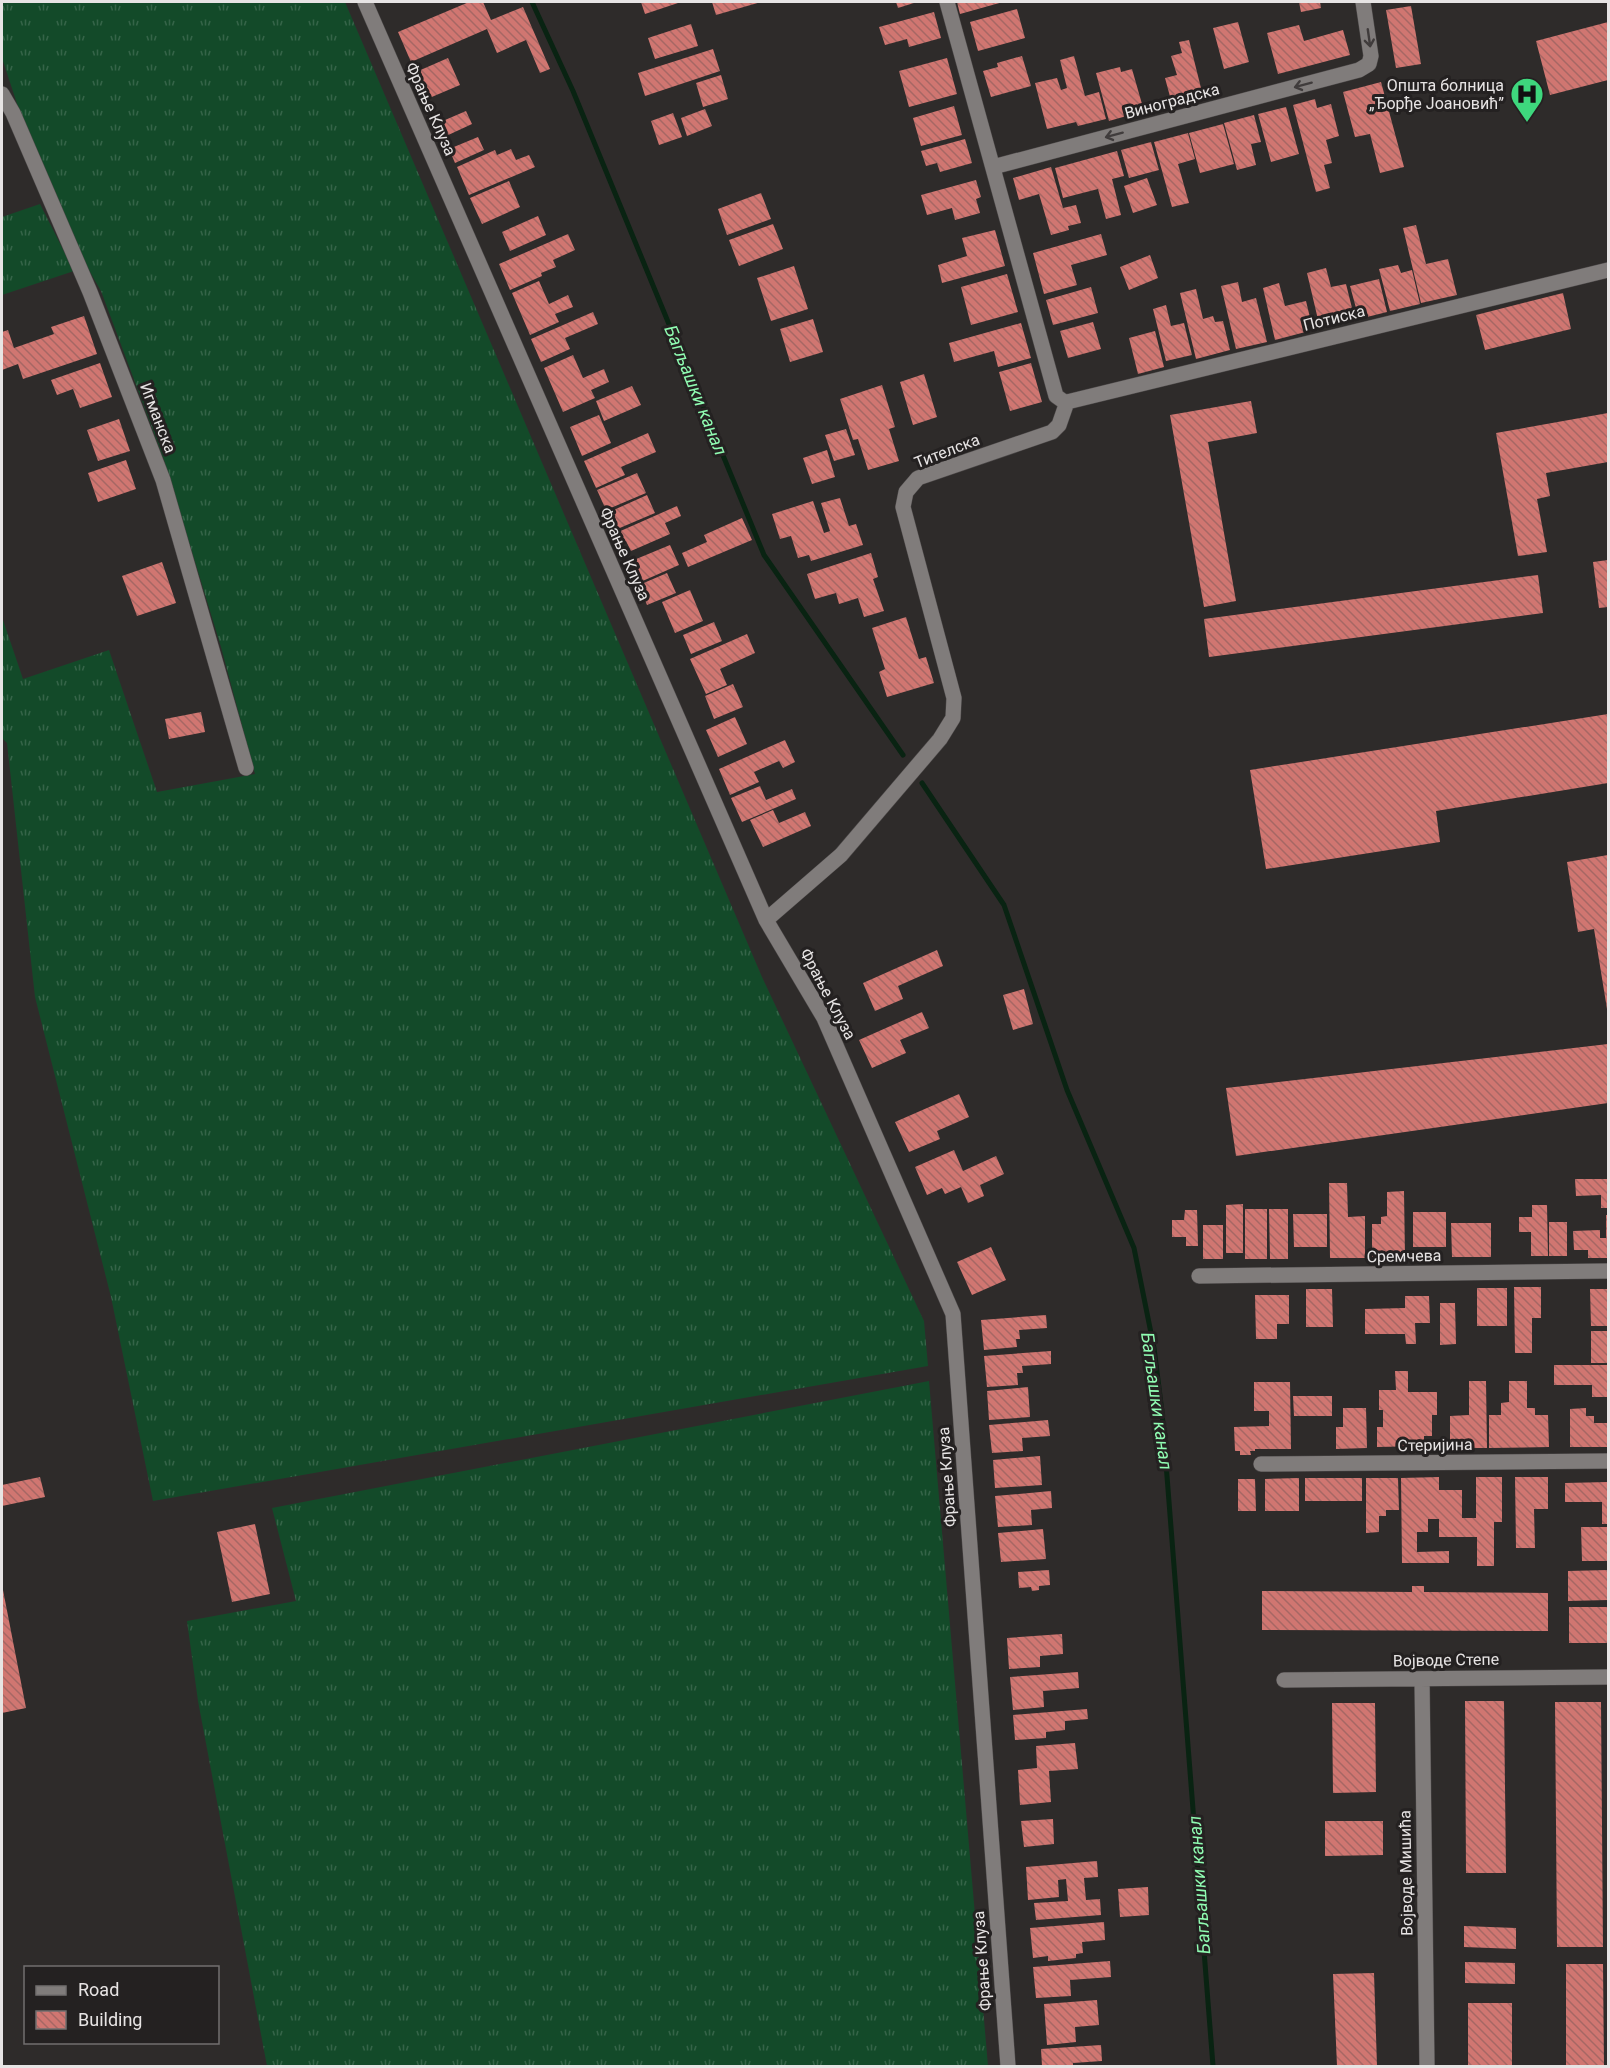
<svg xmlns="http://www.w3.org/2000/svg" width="1610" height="2068" font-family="Roboto,sans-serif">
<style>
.grass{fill:url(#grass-tufts)}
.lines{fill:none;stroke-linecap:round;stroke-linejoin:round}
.stream{stroke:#092312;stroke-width:5}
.building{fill:url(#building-back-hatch)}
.minor-casing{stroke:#4c4949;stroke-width:16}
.minor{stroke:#807c7b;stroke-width:15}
.oneway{stroke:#403c3c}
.labels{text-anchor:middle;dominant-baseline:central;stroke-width:6;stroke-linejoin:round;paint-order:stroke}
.poi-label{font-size:16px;fill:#e7e4e4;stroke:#242121;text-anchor:end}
.street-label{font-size:16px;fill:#e7e4e4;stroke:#242121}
.water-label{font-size:18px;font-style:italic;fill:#90fcb2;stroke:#242121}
</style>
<defs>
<pattern id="grass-tufts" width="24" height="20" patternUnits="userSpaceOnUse" patternTransform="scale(1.5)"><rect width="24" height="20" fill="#134a29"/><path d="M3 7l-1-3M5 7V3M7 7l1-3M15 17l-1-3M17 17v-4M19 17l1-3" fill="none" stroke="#356448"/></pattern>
<pattern id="building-back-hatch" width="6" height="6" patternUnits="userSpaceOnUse" patternTransform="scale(1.5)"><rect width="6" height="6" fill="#d07671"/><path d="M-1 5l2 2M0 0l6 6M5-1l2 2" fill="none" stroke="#a66764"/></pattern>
</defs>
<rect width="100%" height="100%" fill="#2e2b2a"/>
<path class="grass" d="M2 2H345L762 977 924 1321 928 1366 153 1501 111 1297 35 997 7 743 2 738V617L23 679 109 650 157 792 255 774 221 647 164 460 101 291 49 201 2 58Z
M40 204 74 271 2 295V217Z
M929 1381 988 2066H267L198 1701 187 1621 296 1601 272 1508Z"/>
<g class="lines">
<path class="stream" d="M532 2 573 91 764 555 903 755
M922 783 1004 905 1067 1090 1134 1248 1154 1348 1162 1412 1213 2066"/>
</g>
<path class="building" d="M469 2H483L491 20 523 7 550 69 540 73 526 40 497 53 487 29 411 62 398 32Z
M641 2H681L645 14Z
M712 2H761L716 15Z
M896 2H917L898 8Z
M957 2H1003L960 14Z
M1299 2H1320L1321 8 1301 12Z
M1411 6 1421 64 1396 68 1386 10Z
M1017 9 1025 38 978 51 970 22Z
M934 12 941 38 909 47 907 39 885 45 879 27Z
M1238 22 1249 62 1224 69 1213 28Z
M1608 22V80L1550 95 1536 41Z
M691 24 698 46 655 59 648 38Z
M1299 25 1304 41 1343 30 1350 55 1278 74 1267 33Z
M1189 40 1203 96 1172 104 1165 78 1177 75 1171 56 1182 53 1179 42Z
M713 49 720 71 645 96 638 73Z
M1022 56 1031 86 991 97 983 71 998 67 997 63Z
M1074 56 1085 96 1099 92 1106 119 1078 126 1076 122 1047 129 1035 83 1057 78 1061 90 1067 88 1060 60Z
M448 58 460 85 427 99 416 72Z
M947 58 957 94 909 107 899 71Z
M1120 67 1121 72 1132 69 1144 111 1109 121 1096 73Z
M721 75 728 99 703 107 696 83Z
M1381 82 1404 167 1380 173 1370 134 1355 137 1343 92Z
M1315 99 1317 108 1331 104 1339 136 1326 140 1332 163 1324 165 1330 188 1316 192 1293 105Z
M954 106 962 135 921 146 913 118Z
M1286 107 1299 154 1271 162 1258 114Z
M705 109 712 126 687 136 681 118Z
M466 111 472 124 444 137 438 123Z
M673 113 682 137 659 145 651 121Z
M1254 115 1261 142 1251 144 1256 165 1237 170 1224 123Z
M1223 124 1234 164 1200 173 1189 133Z
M1188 133 1195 159 1178 164 1189 203 1172 207 1154 142Z
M478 137 484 150 455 163 449 149Z
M965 139 972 163 940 172 937 163 926 166 921 151Z
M1151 142 1159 170 1129 178 1121 150Z
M511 149 516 160 529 155 535 167 469 195 457 167 495 150 497 155Z
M1117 151 1124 176 1112 179 1121 215 1106 219 1098 189 1063 198 1055 168Z
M1051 167 1063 208 1076 205 1081 223 1068 226 1069 230 1051 235 1039 194 1019 200 1013 178Z
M1147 178 1157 205 1133 213 1124 186Z
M976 180 981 197 976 199 980 213 955 220 952 208 927 215 921 195Z
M509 181 520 207 482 224 470 198Z
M761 193 771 219 727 235 718 209Z
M538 216 546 235 510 251 502 232Z
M773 224 783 249 739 266 729 240Z
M1416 225 1426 264 1448 259 1457 295 1421 303 1403 228Z
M995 230 1005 266 942 283 938 265 967 256 962 238Z
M568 234 575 250 553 260 556 267 541 273 542 276 510 290 499 264Z
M1101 234 1107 255 1071 265 1077 285 1044 294 1033 253Z
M1150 255 1158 278 1129 290 1120 267Z
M1398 265 1401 273 1412 270 1420 304 1390 311 1379 269Z
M794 266 808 309 771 321 757 278Z
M1326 268 1331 287 1346 284 1355 320 1320 328 1307 273Z
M1007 274 1018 312 971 325 961 287Z
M1379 279 1387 312 1359 319 1350 286Z
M539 281 549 304 568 295 573 307 555 314 559 322 530 335 512 293Z
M1238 282 1242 302 1256 298 1267 342 1236 349 1221 286Z
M1279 283 1285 306 1306 301 1313 330 1275 340 1263 288Z
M1091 287 1098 313 1053 325 1046 300Z
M1196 289 1203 319 1213 316 1215 322 1223 321 1230 350 1196 359 1180 293Z
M1563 293 1571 329 1485 350 1476 315Z
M1166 305 1171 326 1184 323 1192 355 1166 361 1153 309Z
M593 312 598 324 565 338 570 349 541 362 531 339Z
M84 316 97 354 23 379 18 364 2 370V332L8 330 14 348 54 334 51 327Z
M813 319 823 352 790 362 780 329Z
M1093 322 1101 349 1068 358 1060 331Z
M1021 323 1031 358 998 367 994 351 954 362 949 343Z
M1155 331 1164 367 1138 374 1129 338Z
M573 355 583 378 604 369 609 382 591 390 595 398 563 412 544 368Z
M100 363 112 397 80 408 73 389 57 395 51 380Z
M1031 363 1042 402 1010 411 999 372Z
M924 374 937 417 913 425 900 382Z
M882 385 895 427 889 429 899 461 868 470 858 439 853 440 840 399Z
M632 386 641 405 604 421 596 401Z
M1251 401 1257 433 1208 442 1236 601 1204 607 1170 415Z
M1608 413V462L1546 473 1550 496 1537 499 1547 552 1518 556 1496 433Z
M599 415 611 443 582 456 570 427Z
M119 419 130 451 98 461 87 430Z
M846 429 855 455 834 461 825 435Z
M648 433 656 452 621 467 625 475 596 488 584 461Z
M827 450 835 477 812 484 803 458Z
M126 460 136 489 98 502 88 473Z
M637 473 646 493 606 510 597 490Z
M647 495 655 513 615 530 607 513Z
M840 498 849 526 856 524 863 545 811 561 809 555 798 558 791 536 780 539 772 514 813 501 824 533 830 531 821 503Z
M677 506 681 516 665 523 670 534 631 551 626 541 621 543 616 533Z
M742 518 752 540 688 567 682 553 707 542 704 535Z
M670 545 679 565 638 583 629 562Z
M871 553 878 577 873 579 884 611 864 617 858 598 839 604 836 593 815 599 807 574Z
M1608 560V607L1599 608 1593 562Z
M162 562 176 603 137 616 122 576Z
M667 573 676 593 647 605 639 585Z
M1538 575 1543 613 1209 657 1204 619Z
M690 590 703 621 675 633 662 602Z
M906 617 919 659 926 657 934 683 887 697 879 672 885 669 872 628Z
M714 622 722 641 691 654 683 635Z
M747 634 755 653 720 669 727 685 706 694 690 659Z
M733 684 743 707 714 719 705 696Z
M201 712 205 732 169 739 165 719Z
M1608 714V783L1436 811 1440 842 1266 869 1250 770Z
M735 717 747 744 718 757 706 730Z
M785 740 795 762 783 768 779 761 754 772 759 782 730 795 719 769Z
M760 786 766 800 792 789 796 799 742 822 731 798Z
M773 810 779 823 805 812 811 826 763 847 750 820Z
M1608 855V1009H1607L1594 929 1578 932 1567 862Z
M937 950 943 966 898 986 903 999 875 1011 863 983Z
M1024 989 1033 1024 1013 1030 1003 995Z
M922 1012 929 1028 900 1040 906 1053 872 1068 859 1040Z
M1608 1044V1103L1236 1156 1226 1088Z
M959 1094 969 1117 937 1131 940 1139 909 1152 895 1122Z
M954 1150 963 1171 996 1156 1004 1174 980 1185 984 1196 968 1203 961 1187 945 1194 942 1188 927 1195 915 1167Z
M1575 1179H1608V1208H1601V1195L1576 1196Z
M1329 1183H1347L1348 1217 1365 1216V1258H1330Z
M1404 1191 1405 1257H1372V1224H1381V1217L1387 1216V1192Z
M1243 1204V1253H1226V1205Z
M1532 1205H1547L1548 1256H1531V1232H1519V1217H1532Z
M1245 1209H1267V1259H1245Z
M1269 1209H1288V1259H1270Z
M1185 1210H1197L1198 1246H1186V1237H1172V1220H1184Z
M1413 1212H1446V1247H1413Z
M1293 1214H1327V1247H1294Z
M1606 1215H1608V1258H1588V1250H1574L1573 1231 1600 1230V1238H1606Z
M1549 1222H1567V1256H1549Z
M1451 1223H1491V1257H1452Z
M1203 1225H1223V1259H1203Z
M991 1247 1006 1280 972 1295 957 1262Z
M1514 1287H1541V1318H1532V1353H1515Z
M1477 1288H1507V1326H1477Z
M1306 1289H1332L1333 1327H1306Z
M1590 1289H1608V1326H1591Z
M1255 1295H1289V1324H1277V1339H1256Z
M1405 1296H1429L1430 1323H1415L1416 1344H1406L1405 1334H1365V1309L1405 1308Z
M1440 1303H1455L1456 1344 1440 1345Z
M1046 1315 1047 1328 1019 1330 1020 1339H1016L1017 1347 984 1350 981 1320Z
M1591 1331H1608V1363H1591Z
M1051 1351V1364L1022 1366 1023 1373H1017L1018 1385 987 1387 984 1356Z
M1554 1365H1608V1397H1592V1385H1554Z
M1395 1371H1408V1392H1437V1415H1432V1436H1424V1446L1377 1447V1427H1383V1410H1379V1390H1396Z
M1469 1381H1486L1487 1448H1450V1416L1469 1415Z
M1509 1381H1527V1408H1535V1415H1548L1549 1447 1489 1448V1415H1501V1403L1509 1402Z
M1254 1382H1290L1291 1449H1255V1451H1250L1251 1455H1240V1451H1235L1234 1427 1269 1426V1411H1254Z
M1028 1387 1030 1417 989 1420 987 1391Z
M1293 1396H1332V1416H1294Z
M1343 1408H1366L1367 1448 1336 1449V1427H1343Z
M1586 1408V1416H1594V1423H1608V1447H1570V1409Z
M1048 1420 1050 1436 1022 1438 1023 1451 992 1453 989 1425Z
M1040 1456 1042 1485 995 1488 993 1460Z
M40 1477 45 1497 2 1506V1485Z
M1439 1477V1490H1462V1518H1476V1477H1502V1522H1494V1566H1477V1537H1439V1519H1428V1532H1417V1552L1449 1551V1563H1402L1401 1478Z
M1515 1477H1548V1509H1534L1535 1548H1516Z
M1299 1478V1511H1265V1479Z
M1305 1478H1362V1501H1305Z
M1366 1478H1398L1399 1510H1386V1516H1379V1532L1366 1533Z
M1238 1479H1255L1256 1511H1238Z
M1608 1482V1524H1602V1502H1565V1483Z
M1051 1491 1052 1508 1031 1510 1032 1525 998 1527 995 1496Z
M255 1524 270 1594 232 1602 217 1532Z
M1581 1527H1608V1561H1582Z
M1043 1529 1046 1559 1001 1562 998 1533Z
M1049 1570 1050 1585 1039 1586V1590L1032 1591 1031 1587 1019 1588 1018 1572Z
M1608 1570V1600L1568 1601V1571Z
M2 1585 26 1708 2 1713Z
M1412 1586H1424V1592L1548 1593V1631L1262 1630V1591L1412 1592Z
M1569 1607H1608V1643H1569Z
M1062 1634 1063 1654 1040 1656V1667L1009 1669 1007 1638Z
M1078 1672 1079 1688 1043 1691 1044 1707 1013 1710 1010 1677Z
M1465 1701H1504L1506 1873H1466Z
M1555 1702H1601L1603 1947H1557Z
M1332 1703H1375L1376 1792 1333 1793Z
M1087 1709 1088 1719 1065 1721V1730L1046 1732V1738L1015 1740 1013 1715Z
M1075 1743 1078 1769 1049 1771 1051 1802 1020 1805 1018 1770 1037 1768 1036 1746Z
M1053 1819 1054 1844 1024 1847 1021 1821Z
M1325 1821H1383V1855L1325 1856Z
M1097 1861 1098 1877 1084 1878 1086 1900 1100 1899 1101 1915 1036 1920 1034 1903 1068 1901 1066 1879 1058 1880 1059 1897 1028 1900 1026 1867Z
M1148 1887 1149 1915 1120 1917 1118 1889Z
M1104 1922 1105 1940 1082 1942 1083 1953 1076 1954V1958L1048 1961V1956L1033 1958 1030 1928Z
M1464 1926 1516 1928V1949L1464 1947Z
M1110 1961 1111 1977 1070 1980 1071 1996 1036 1998 1033 1967Z
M1465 1962 1515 1963V1984L1465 1983Z
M1566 1964H1603L1604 2066H1566Z
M1374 1973 1377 2066H1337L1333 1974Z
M1097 2000 1099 2025 1075 2027 1076 2042 1047 2045 1044 2004Z
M1468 2003H1512V2066H1468Z
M1101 2045 1102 2061 1073 2063V2066H1042L1041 2049Z"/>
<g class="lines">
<defs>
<path id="minor" d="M365 2 766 920 824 1018 953 1314 1008 2066
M2 94 13 113 90 292 163 480 246 768
M993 167 1359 70 1369 64 1371 56 1363 2
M1067 402 1608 270
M766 920 841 855 940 739 953 718 954 698 903 507 906 492 918 478 1052 432 1059 425 1067 402 1063 401 1056 396 947 2
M1199 1276 1608 1271
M1261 1464 1608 1461
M1422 1679 1427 2066
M1284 1680 1608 1677"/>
</defs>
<use href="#minor" class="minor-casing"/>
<use href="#minor" class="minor"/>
</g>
<defs><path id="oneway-shaft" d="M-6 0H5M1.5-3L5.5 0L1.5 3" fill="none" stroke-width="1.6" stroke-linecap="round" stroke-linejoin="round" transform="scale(1.5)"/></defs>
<g class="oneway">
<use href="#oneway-shaft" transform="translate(1369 38) rotate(82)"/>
<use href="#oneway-shaft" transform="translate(1303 85) rotate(165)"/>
<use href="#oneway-shaft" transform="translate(1114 135) rotate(165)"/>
</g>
<defs>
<symbol id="hospital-pin" viewBox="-11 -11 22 30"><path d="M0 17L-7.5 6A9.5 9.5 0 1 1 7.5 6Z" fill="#3ed77d" stroke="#242121"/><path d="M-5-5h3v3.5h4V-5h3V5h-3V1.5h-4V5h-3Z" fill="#111"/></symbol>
</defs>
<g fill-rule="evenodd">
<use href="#hospital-pin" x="1508" y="75" width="38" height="52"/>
</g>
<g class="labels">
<g class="poi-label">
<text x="1504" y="85">Општа болница<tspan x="1504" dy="18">„Ђорђе Јоановић”</tspan></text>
</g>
<g class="street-label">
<text transform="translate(1172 101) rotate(-15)">Виноградска</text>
<text transform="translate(431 109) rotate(66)">Фрање Клуза</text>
<text transform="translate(1334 318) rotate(-14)">Потиска</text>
<text transform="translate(158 418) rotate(69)">Игманска</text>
<text transform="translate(947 451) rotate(-21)">Тителска</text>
<text transform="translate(625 554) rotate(66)">Фрање Клуза</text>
<text transform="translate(828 994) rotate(62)">Фрање Клуза</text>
<text transform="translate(1404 1256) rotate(-1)">Сремчева</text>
<text transform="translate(1435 1445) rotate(-1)">Стеријина</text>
<text transform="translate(947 1477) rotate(-94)">Фрање Клуза</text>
<text transform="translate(1446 1660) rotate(-1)">Војводе Степе</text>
<text transform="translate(1406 1873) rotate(-91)">Војводе Мишића</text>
<text transform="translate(982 1961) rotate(-94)">Фрање Клуза</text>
</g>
<g class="water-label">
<text transform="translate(696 390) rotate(68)">Багљашки канал</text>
<text transform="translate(1157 1401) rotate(82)">Багљашки канал</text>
<text transform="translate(1199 1885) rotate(-94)">Багљашки канал</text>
</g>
</g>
<rect width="1610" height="2068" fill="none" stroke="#e7e4e4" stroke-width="6"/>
<rect x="24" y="1966" width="195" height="78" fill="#242121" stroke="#726f6f" stroke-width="1.5"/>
<rect x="36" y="1986" width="30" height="9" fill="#807c7b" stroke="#726f6f" stroke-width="1.5"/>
<text x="78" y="1996" font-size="18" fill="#e7e4e4">Road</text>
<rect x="36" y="2011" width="30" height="18" fill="url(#building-back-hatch)" stroke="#726f6f" stroke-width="1.5"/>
<text x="78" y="2026" font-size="18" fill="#e7e4e4">Building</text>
</svg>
